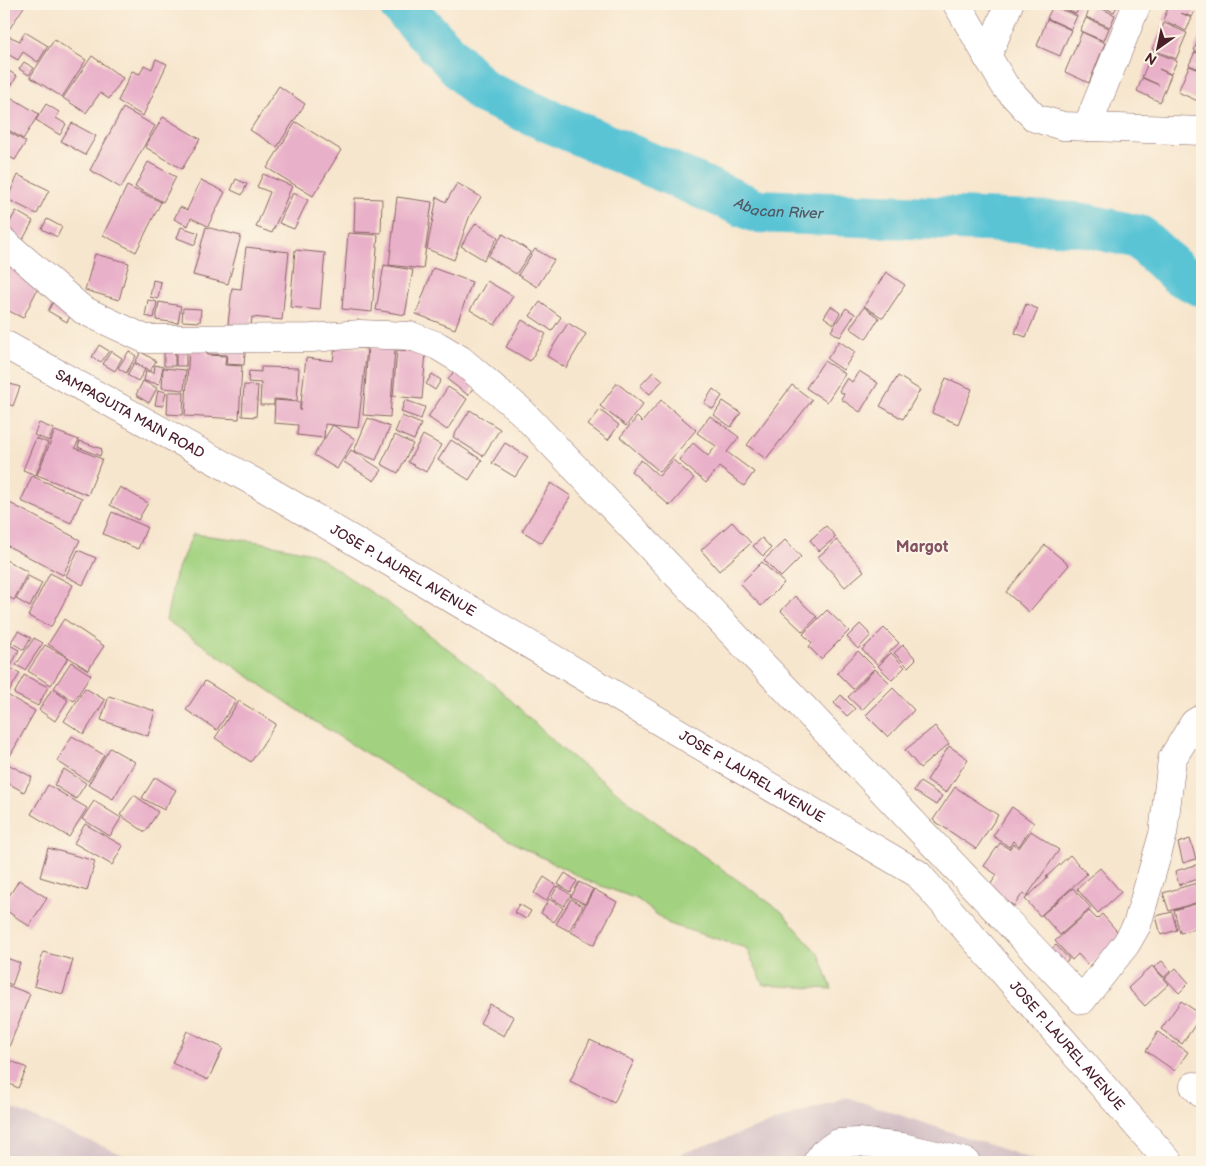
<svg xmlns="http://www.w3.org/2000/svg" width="1206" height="1166" font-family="'Balsamiq Sans',sans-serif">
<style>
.industrial{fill:#d2bec5}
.green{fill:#a2d280;stroke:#767856}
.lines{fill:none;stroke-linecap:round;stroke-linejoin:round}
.river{stroke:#5ac4d5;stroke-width:44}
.building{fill:#e9b1c9}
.minor-casing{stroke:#876564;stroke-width:29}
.minor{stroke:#fff;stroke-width:28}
.labels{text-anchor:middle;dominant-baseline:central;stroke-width:4;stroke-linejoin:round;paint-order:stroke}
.street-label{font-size:14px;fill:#4a1f2b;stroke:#fcf5e5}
.water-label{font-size:15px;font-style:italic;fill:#505966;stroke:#fcf5e5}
.quarter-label{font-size:16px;font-weight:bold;fill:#825262;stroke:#fcf5e5}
</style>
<rect width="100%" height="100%" fill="#fcf5e5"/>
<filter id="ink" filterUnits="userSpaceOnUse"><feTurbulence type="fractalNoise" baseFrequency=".02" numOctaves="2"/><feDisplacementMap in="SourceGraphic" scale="10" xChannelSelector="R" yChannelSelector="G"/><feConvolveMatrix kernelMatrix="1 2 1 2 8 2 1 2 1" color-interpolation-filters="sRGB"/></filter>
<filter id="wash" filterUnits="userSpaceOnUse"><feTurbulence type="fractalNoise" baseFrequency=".0096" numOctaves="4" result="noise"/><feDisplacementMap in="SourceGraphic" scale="20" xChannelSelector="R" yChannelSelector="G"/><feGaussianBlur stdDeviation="1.12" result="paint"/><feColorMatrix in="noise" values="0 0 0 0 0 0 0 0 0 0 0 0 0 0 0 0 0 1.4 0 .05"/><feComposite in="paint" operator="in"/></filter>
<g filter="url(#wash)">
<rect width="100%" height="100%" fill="#f7e6ce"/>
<path class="industrial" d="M846 1097 1041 1162H674L683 1153Z
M4 1105 140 1162H4Z"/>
<path class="green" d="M193 534 259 542 312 553 392 606 496 686 563 750 646 815 781 911 820 956 832 989 764 985 746 948 669 924 637 899 588 881 516 844 424 789 314 721 166 620 175 575Z"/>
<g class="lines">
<path class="river" id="s1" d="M400 4 483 92 757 211 1079 224 1139 237 1179 274 1202 285"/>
</g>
<g id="blocks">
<path class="building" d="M4 4 25 5 8 31 4 28Z
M1052 4H1080L1076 14Z
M1092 4 1115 15 1110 27 1086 17Z
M1095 4H1118L1114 12Z
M1170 4H1198L1192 17 1181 13 1192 18 1186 31 1163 20Z
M1053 6 1077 16 1071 29 1047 18Z
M1086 18 1109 28 1104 41 1080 31Z
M1047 19 1071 30 1060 56 1037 46Z
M1164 23 1187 33 1176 59 1152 49Z
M1202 31V54L1194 50Z
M25 32 48 46 38 62 23 52 18 60 4 52V38L6 35 20 41Z
M1082 32 1105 43 1089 83 1065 72Z
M54 40 86 60 62 97 30 77Z
M1153 51 1177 61 1171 74 1159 69 1171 75 1160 102 1137 91 1142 78 1159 85 1142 77Z
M1195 52 1202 55V70L1189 65Z
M92 56 123 78 109 99 100 93 86 113 63 98Z
M156 59 167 64 143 116 118 101 132 71 140 74 144 65 152 69Z
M24 62 34 68 29 75 19 69Z
M1189 66 1202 71V103L1178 92Z
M4 68 17 76 7 93 4 91Z
M279 86 305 104 277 147 250 130Z
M7 95 39 114 23 139 4 127V100Z
M46 104 59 112 56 118 66 124 60 135 36 120Z
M123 108 155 126 121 188 90 170Z
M163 117 200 139 182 169 145 147Z
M296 122 341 150 313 196 267 168Z
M72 123 96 136 85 155 61 141Z
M4 129 26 142 15 160 4 154Z
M148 162 176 177 163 202 135 187Z
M263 174 292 186 272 233 256 227 270 192 257 187Z
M18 175 49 190 37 214 7 199Z
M236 179 247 184 242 195 231 190Z
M201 180 225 192 208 226 191 218 188 226 174 219 180 207 187 210Z
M457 183 481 197 470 215 454 260 427 249 437 197 446 202Z
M127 186 161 202 136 252 103 235Z
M293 193 308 200 294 229 279 223Z
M397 197 432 202 423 269 389 265Z
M355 198 382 199 381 233 354 232Z
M16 211 33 221 21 243 4 233Z
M47 219 62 227 57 237 42 229Z
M476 223 498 237 484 260 461 246Z
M181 227 199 233 195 245 177 238Z
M206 227 241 236 228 284 193 275Z
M348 233 378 235 372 312 342 309Z
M503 234 531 252 516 274 488 256Z
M246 247 289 252 282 320 252 317 251 326 228 324 232 288 241 289Z
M535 249 554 260 537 287 518 275Z
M295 250 325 253 320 310 290 307Z
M95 254 129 263 119 300 85 290Z
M9 265 41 282 23 318 9 311 4 321V275Z
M384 265 413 270 405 315 376 310Z
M433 268 472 282 455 329 416 314Z
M886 272 905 285 883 318 864 306Z
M153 280 161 282 158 299 150 297Z
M487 281 513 296 495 325 470 310Z
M55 298 74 309 67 322 48 311Z
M148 300 157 302 154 318 145 316Z
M159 302 181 306 178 323 156 320Z
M540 302 561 317 552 331 530 316Z
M1026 304 1038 309 1026 337 1015 333Z
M831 306 840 313 834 324 824 317Z
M864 307 879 318 866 339 850 328Z
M183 308 201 309 200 322 182 321Z
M846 308 855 314 840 337 831 331Z
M522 320 546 334 530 361 506 347Z
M568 323 586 334 566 368 547 356Z
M209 340 246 343 244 365 226 364 227 355 208 354Z
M839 341 855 352 843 370 827 359Z
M99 345 109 351 101 362 92 357Z
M335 346 367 349 358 428 325 424 324 438 297 435 298 425 274 423 275 400 300 402V411L306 358 333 361Z
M368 347 395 349 390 417 363 415Z
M189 348 207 349V355L226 356 225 365 242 366 239 419 185 416Z
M164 349H175V366H164Z
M176 349H186V366H176Z
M397 350 426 352 422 399 393 396Z
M111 351 122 358 115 371 103 364Z
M129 351 136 356 126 373 118 368Z
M141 352 156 361 150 371 135 362Z
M824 361 845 374 827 402 806 388Z
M134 363 145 370 138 381 127 375Z
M155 365 163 367 159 384 144 381 146 371 154 373Z
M458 365 479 380 468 395 448 380Z
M261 367 299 368 297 401 274 399V405H260L261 383 248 382 249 371 261 372Z
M163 368 186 370 184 390 162 388Z
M859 371 878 383 860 412 841 399 844 394 839 391 847 378 852 382Z
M653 372 663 380 650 394 640 386Z
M432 374 441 380 435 390 426 384Z
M898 376 920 390 903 419 880 406Z
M946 378 972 389 958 424 932 413Z
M143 381 157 388 149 403 136 395Z
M4 382 20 387 13 406 4 402Z
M617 383 643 404 626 426 600 406Z
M244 385 258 386 256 417 242 416Z
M792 385 812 400 766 459 747 445Z
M448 387 467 399 447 430 428 417Z
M713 389 722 396 713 409 704 403Z
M158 390 166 392 163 406 155 405Z
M168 392H184L183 415 167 414Z
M405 400 425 407 421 419 401 412Z
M661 400 696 430 660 472 620 437 637 417 642 422Z
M723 401 741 413 731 427 714 415Z
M470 410 500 429 483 456 453 437Z
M600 410 619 425 608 440 588 425Z
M402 416 421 424 414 440 395 432Z
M710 416 739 437 727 452 754 472 744 486 719 467 706 483 679 460 693 443 708 456 716 446 697 433Z
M368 418 390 427 376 460 354 451Z
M39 423 54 429 49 441 34 435Z
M333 425 355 439 337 469 314 455Z
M55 431 79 440 75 448 102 459 88 495 37 475Z
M395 435 413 444 398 473 381 464Z
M423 435 441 445 426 472 408 462Z
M36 438 48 443 36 475 23 470Z
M451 440 482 460 469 480 438 460Z
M80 441 102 449 100 456 78 447Z
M505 443 528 457 515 477 492 463Z
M351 450 382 470 374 481 344 462Z
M641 460 659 476 673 460 694 478 670 506 631 471Z
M32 476 82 498 71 523 21 501Z
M551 483 571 496 542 543 522 531Z
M120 487 148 503 138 520 110 505Z
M4 500 80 540 63 575 4 544Z
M112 512 147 527 138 549 103 534Z
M732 522 751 543 719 571 701 550Z
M826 526 836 537 819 551 810 540Z
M762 538 771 548 763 556 753 546Z
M785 540 801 557 781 577 764 560Z
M837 540 864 571 845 587 818 557Z
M1045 545 1069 565 1029 612 1006 592Z
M78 550 96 558 83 585 66 576Z
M4 559 28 572 14 600 4 595Z
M762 562 784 583 761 606 740 584Z
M50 573 73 585 51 627 28 616Z
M28 576 42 583 30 607 16 599Z
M795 596 817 617 803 632 781 611Z
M827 610 849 631 821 659 809 647 812 643 803 634Z
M64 619 104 646 88 670 48 644Z
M860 624 871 635 858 649 847 637Z
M884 628 899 643 877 664 862 650Z
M18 631 31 638 24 650 11 642Z
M34 638 43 643 25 670 16 665Z
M4 642 19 650 11 666 4 662Z
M45 645 68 658 51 685 28 671Z
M903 645 916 659 908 667 894 653Z
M858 651 875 668 853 689 837 673Z
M891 653 905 667 892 680 878 666Z
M71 662 91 675 74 701 54 688Z
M4 665 20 673 9 692 4 689Z
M875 669 889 682 862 710 848 697Z
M24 675 48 687 38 706 14 694Z
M205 681 236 700 217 730 186 710Z
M85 688 105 700 84 734 64 721Z
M893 688 914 710 888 737 866 715Z
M52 689 68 700 55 721 39 710Z
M4 693 35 711 10 756 4 753Z
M841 695 855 709 847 716 834 703Z
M109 696 155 711 148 736 101 720Z
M239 701 276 724 251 762 215 738Z
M935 726 949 744 920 768 905 750Z
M72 736 104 755 88 781 57 761Z
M949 746 968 759 946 793 927 780Z
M110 748 135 762 113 799 88 785Z
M6 763 32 777 24 792 4 781V768Z
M64 769 86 783 76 799 54 785Z
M155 777 176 790 164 810 142 798Z
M920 782 942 796 936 805 914 791Z
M48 785 87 808 69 837 31 814Z
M955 787 998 815 976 849 933 820Z
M134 795 158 812 145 832 120 815Z
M94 801 121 818 110 836 82 819Z
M1012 807 1034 823 1019 846 1013 841 1009 847 993 836Z
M85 824 123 846 112 865 74 843Z
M1031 831 1059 850 1027 896 1023 893 1014 906 988 888 997 875 984 866 1000 843 1009 849 1013 844 1019 848Z
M1190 839 1196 859 1183 863 1178 843Z
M48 848 95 861 87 891 40 877Z
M1070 855 1087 874 1040 916 1025 899 1048 878 1046 877Z
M1199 864 1202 878 1179 885 1175 871Z
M1100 868 1121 892 1098 913 1077 889Z
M565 873 577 881 570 892 558 884Z
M544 877 556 885 546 901 534 893Z
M19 880 47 898 29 926 4 909V904Z
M579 882 593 889 585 904 571 897Z
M1200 882 1202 888V901L1169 911 1163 893Z
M558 886 571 895 564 906 551 898Z
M1073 888 1091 908 1060 935 1042 915Z
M594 889 617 902 594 945 571 932Z
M549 899 563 908 554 922 541 913Z
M571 899 583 906 569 931 556 924Z
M1202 902V927L1180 933 1174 910Z
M519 904 531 911 526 919 514 912Z
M1089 911 1097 919 1102 914 1122 937 1089 966 1078 954 1072 960 1055 941Z
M1172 912 1177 930 1161 935 1156 916Z
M1056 945 1069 959 1058 969 1046 954Z
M43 952 73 960 63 994 34 986Z
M4 957 20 963 12 985 4 981Z
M1162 961 1171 971 1164 977 1154 967Z
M1152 966 1169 984 1145 1006 1128 988Z
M1176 968 1189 983 1179 993 1165 978Z
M4 984 30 994 9 1047 4 1045Z
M1181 1001 1202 1015 1182 1044 1161 1029Z
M490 1004 514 1017 504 1036 480 1023Z
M187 1031 223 1048 208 1080 172 1063Z
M1158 1032 1188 1052 1175 1071 1146 1051Z
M590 1040 634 1061 614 1103 570 1081Z
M7 1059 27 1068 18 1088 4 1081V1065Z"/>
</g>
</g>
<g filter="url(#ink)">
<use href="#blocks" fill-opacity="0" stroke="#876564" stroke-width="1"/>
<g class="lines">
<defs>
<g id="minor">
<path d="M957 4 1005 86 1035 118 1063 126 1202 131"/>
<path d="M987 57 1009 4"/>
<path d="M1087 127 1137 4"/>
<path d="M4 242 83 310 145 339 312 338 360 334 411 336 438 346 461 360 521 411 1082 1000 1126 944 1137 925 1163 834 1172 759 1194 723 1202 718"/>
<path id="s2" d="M4 344 256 483 918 874 1169 1162"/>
<path d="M1194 1086 1202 1094"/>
<path d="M817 1162 823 1153 838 1143 858 1142 902 1147 966 1162"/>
</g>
</defs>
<use href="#minor" class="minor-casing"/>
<use href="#minor" class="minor"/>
</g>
</g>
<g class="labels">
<g class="street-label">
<text stroke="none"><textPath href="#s2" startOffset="144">SAMPAGUITA MAIN ROAD</textPath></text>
<text stroke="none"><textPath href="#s2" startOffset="459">JOSE P. LAUREL AVENUE</textPath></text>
<text stroke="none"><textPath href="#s2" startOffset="864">JOSE P. LAUREL AVENUE</textPath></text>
<text stroke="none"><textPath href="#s2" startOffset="1284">JOSE P. LAUREL AVENUE</textPath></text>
</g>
<g class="water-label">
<text stroke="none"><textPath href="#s1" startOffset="441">Abacan River</textPath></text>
</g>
<g class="quarter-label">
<text x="922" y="547">Margot</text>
</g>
</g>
<rect width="1206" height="1166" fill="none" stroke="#fcf5e5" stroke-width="20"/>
<g transform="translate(1158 48) rotate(213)" stroke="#fcf5e5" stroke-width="4" paint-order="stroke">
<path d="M0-4L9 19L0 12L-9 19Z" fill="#4a1f2b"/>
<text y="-8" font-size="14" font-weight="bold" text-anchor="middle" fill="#4a1f2b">N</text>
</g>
</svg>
